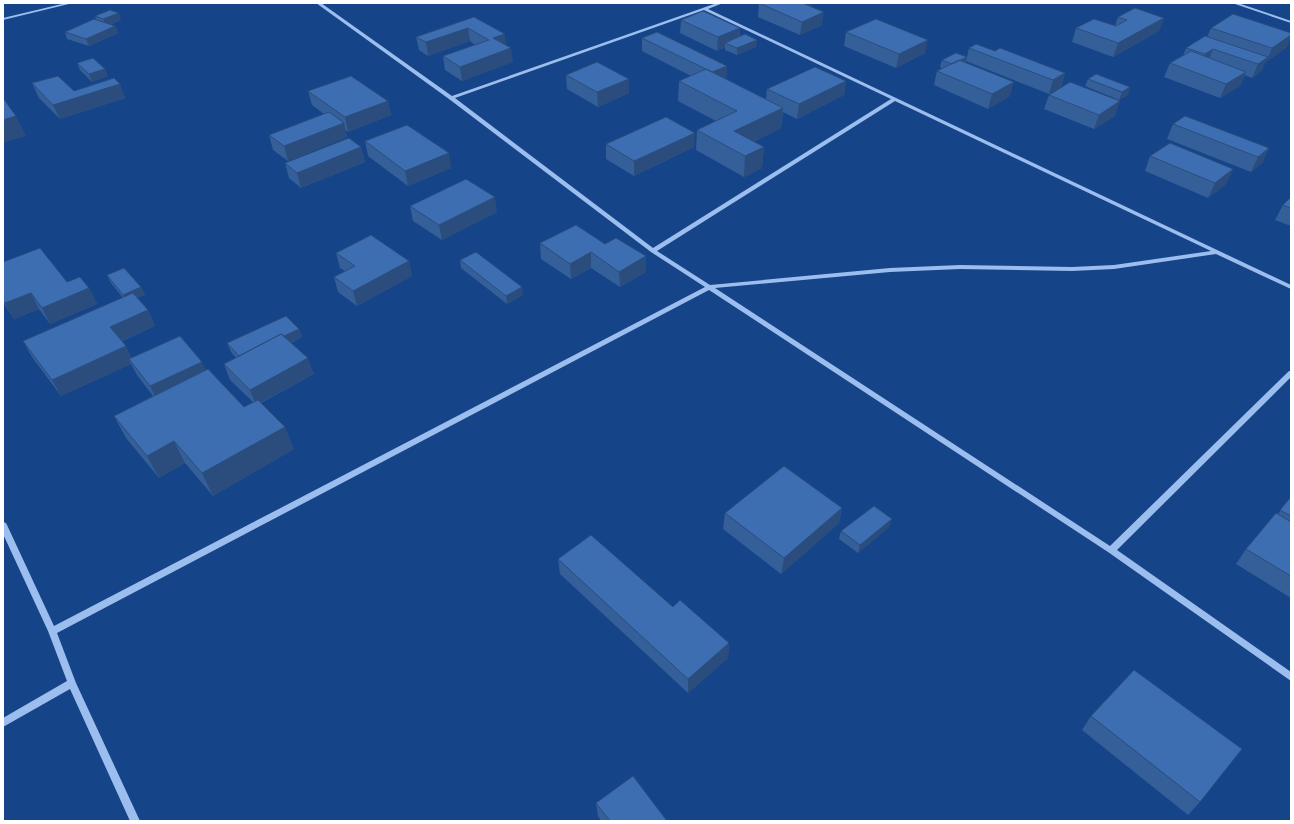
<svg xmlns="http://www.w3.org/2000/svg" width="1294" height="824" font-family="Manrope,sans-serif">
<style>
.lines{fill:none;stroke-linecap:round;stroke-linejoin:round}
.minor{fill:#9cbeee;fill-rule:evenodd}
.wall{fill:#355f99}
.shaded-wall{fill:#2b4d7d}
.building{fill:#3e6eb2;stroke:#2b4d7d}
</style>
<rect width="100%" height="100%" fill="#164488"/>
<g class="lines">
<path class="minor" d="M66 3H73L3 20V18Z
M316 3H321L452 96 717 3H723L708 9 1291 285V289L1216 254 1114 269 1072 271 960 269 890 272 715 288 1110 546 1289 371H1291V377L1117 550 1291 672V681L1108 552 709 290 57 633 76 683 140 821H130L70 689 3 727V718L67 681 48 631 3 534V522L6 523 7 525 54 626 705 287 651 252 449 99ZM704 10 891 99 653 248 455 98ZM895 101 1211 251 1114 265 1072 267 960 265 890 268 710 285 657 251Z
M1232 3H1238L1291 21V23Z"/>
</g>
<path class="wall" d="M759 3H812V7L822 25 800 35 758 17Z
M95 16 121 20 110 25 115 26 118 33 89 46 67 39 65 32 96 20Z
M474 17 506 45 513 62 462 81 445 70 443 56 475 45 470 41 428 56 419 50 416 37Z
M1118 17 1164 18 1159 31 1113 57 1072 42 1076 28 1115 26Z
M681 20 740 28V37L757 40 756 47 737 55 725 50V47L717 51 680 33Z
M1211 28 1287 47 1266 62 1261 71 1252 78 1245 75 1240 86 1220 98 1164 77 1170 63 1183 56 1186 48 1207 37Z
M846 32 925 53 896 68 844 46Z
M642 38 727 66 726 79 766 99 767 89 846 81 844 95 797 119 783 112 781 128 753 142 764 147 762 168 744 177 696 150 697 130 716 121 678 101 679 81 691 76 642 51Z
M969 48 995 51 1065 73 1061 87 1049 94 966 61V63L1010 96 988 109 934 85 937 71 943 69 940 67 942 60 967 57Z
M77 63 108 76 92 82 80 70Z
M566 75 629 79V93L598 107 567 89Z
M1088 79 1128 95 1119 100 1085 86Z
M32 83 74 91 120 84 125 98 60 119 39 98Z
M308 91 388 101 391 115 348 132 345 130 347 137 288 161 273 150 269 135 324 114 312 105Z
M1049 95 1115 116 1094 129 1044 109Z
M1173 124 1269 148 1262 163 1251 172 1167 139Z
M365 141 451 168 408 186 368 156Z
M606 144 694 147 634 176 606 159Z
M361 147 365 162 301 188 289 178 285 163Z
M1150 156 1233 169 1226 184 1208 198 1145 171Z
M1291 197V226L1275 220 1283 205Z
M410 206 497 212 442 240 413 221Z
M576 225 646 272 620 287 591 268 571 279 541 259 540 243Z
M336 253 409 261 412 276 357 306 338 292 334 277 345 271 340 268Z
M460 260 523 295 507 304 461 268Z
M3 262 89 288 97 304 50 324 39 309 14 319 3 302Z
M107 275 141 287 145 295 137 298 148 310 155 326 122 341 132 358 206 370 244 407 253 402 230 380 224 364 236 358 231 352 227 343 299 329 302 337 291 343 314 374 261 403 294 449 213 496 185 463 159 478 126 438 114 416 153 396 137 375 131 364 61 396 32 357 23 341 123 298 111 283Z
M1291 497V598L1236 564 1246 549 1278 514Z
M842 508 839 523 781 574 723 529 725 513Z
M889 527 858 553 839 539 841 531Z
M558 559 673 607 729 643 728 658 688 693 560 574Z
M1091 716 1200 802 1188 815 1082 730Z
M596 803 667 821H601L598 816Z"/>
<path class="shaded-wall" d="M796 3H812V7Z
M824 12 822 25 800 35 802 22Z
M119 13 121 20 106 26 103 19Z
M1164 18 1159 31 1113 57 1118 43Z
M115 26 118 33 89 46 86 39Z
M468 28 470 41 428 56 426 42Z
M740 28 739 41 725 43V47L717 51 718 37Z
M505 34 506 47 493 38Z
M1291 35V38L1287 47 1266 62 1261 71 1252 78 1258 64 1268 58 1272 48Z
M757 40 756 47 737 55V48Z
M928 40 925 53 896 68 899 54Z
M511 48 513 62 462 81 460 67Z
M1213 49 1208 62 1199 68 1205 54Z
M967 57 965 64 952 65Z
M727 66 726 79 712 72Z
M105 69 108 76 92 82 89 74Z
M1246 72 1240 86 1220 98 1226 84Z
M1065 73 1061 87 1049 94 1053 80Z
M629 79V93L598 107 597 92Z
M846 81 844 95 797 119 799 104Z
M1014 82 1010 96 988 109 992 94Z
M120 84 125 98 60 119 53 105Z
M1130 87 1128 95 1119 100 1122 92Z
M388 101 391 115 348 132 345 117Z
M1120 101 1115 116 1094 129 1099 115Z
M783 108 781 128 735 150 734 131Z
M16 116 26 136 3 143V120Z
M344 123 347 137 288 161 284 146Z
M695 133 694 147 634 176V161Z
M361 147 365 162 301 188 297 173Z
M764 147 762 168 744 177 745 156Z
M1269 148 1262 163 1251 172 1258 157Z
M449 153 451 168 408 186 405 171Z
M1233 169 1226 184 1208 198 1215 183Z
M495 197 497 212 442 240 439 225Z
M591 252V268L571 279 570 264Z
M646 256V272L620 287 619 272Z
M409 261 412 276 357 306 353 291Z
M141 287 145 295 127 303 123 295Z
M522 287 523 295 507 304 506 296Z
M89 288 97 304 50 324 42 308Z
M31 293 39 309 14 319 5 303Z
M148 310 155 326 118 342 110 327Z
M299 329 302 337 243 365 240 357Z
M126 346 134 362 129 359 131 364 61 396 52 380Z
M308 358 314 374 256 405 250 390Z
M202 362 209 377 158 402 150 386Z
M285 427 294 449 213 496 202 473Z
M174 441 185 463 159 478 147 456Z
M842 508 839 523 781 574 784 558Z
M892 519 889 527 858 553 860 545Z
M729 643 728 658 688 693V679Z"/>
<path class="building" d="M759 3H802L824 12 802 22Z
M1135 8 1164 18 1118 43 1076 28 1094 19 1116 26 1127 20 1118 17Z
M110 10 119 13 103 19 95 16Z
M703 11 740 28 718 37 681 20Z
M1233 14 1291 33V35L1272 48 1211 28Z
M474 17 505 34 493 38 511 48 460 67 443 56 489 40 468 28 426 42 416 37Z
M94 19 115 26 86 39 65 32Z
M876 19 928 40 899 54 846 32Z
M657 32 727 66 712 72 642 38Z
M745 34 757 40 737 48 725 43Z
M1205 36 1268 57 1258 64 1213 49 1205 54 1186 48Z
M976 44 995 51 1000 48 1065 73 1053 80 969 48Z
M1191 51 1246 72 1226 84 1170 63Z
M956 53 967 57 952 64 942 60Z
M93 58 105 69 89 74 77 63Z
M959 60 1014 82 992 94 937 71Z
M597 62 629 79 597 92 566 75Z
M815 67 846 81 799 104 767 89Z
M706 69 783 108 734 131 764 147 745 156 697 130 737 111 679 81Z
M1096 74 1130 87 1122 92 1088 79Z
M58 76 74 91 114 78 120 84 53 105 32 83Z
M351 76 388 101 345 117 308 91Z
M1070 82 1120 101 1099 115 1049 95Z
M3 98 16 116 3 120Z
M329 112 344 123 284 146 269 135Z
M1185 116 1269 148 1258 157 1173 124Z
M666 117 695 133 634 161 606 144Z
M407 125 449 153 405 171 365 141Z
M349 138 361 147 297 173 285 163Z
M1170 143 1233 169 1215 183 1150 156Z
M466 179 495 197 439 225 410 206Z
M1291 197V208L1283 205Z
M576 225 605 244 616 238 646 256 619 272 591 252 570 264 540 243Z
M371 235 409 261 353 291 334 277 355 266 336 253Z
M40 248 67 282 80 277 89 288 42 308 31 293 5 303 3 300V262Z
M476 252 522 287 506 296 460 260Z
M124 268 141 287 123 295 107 275Z
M133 293 148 310 110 327 126 346 52 380 23 341Z
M286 316 299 329 284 336 281 334 239 356 227 343Z
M281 334 308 358 250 390 224 364Z
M180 336 202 362 150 386 129 359Z
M208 369 244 407 258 400 285 427 202 473 174 441 147 456 114 416Z
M784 466 842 508 784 558 725 513Z
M1291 497V516L1280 510Z
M874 506 892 519 860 545 841 531Z
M1276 513 1291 522V576L1246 549Z
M591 535 673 607 680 600 729 643 688 679 558 559Z
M1134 670 1242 749 1200 802 1091 716Z
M633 776 667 821H610L596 803Z"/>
<rect width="1294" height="824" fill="none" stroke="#ffffff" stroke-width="8"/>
</svg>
